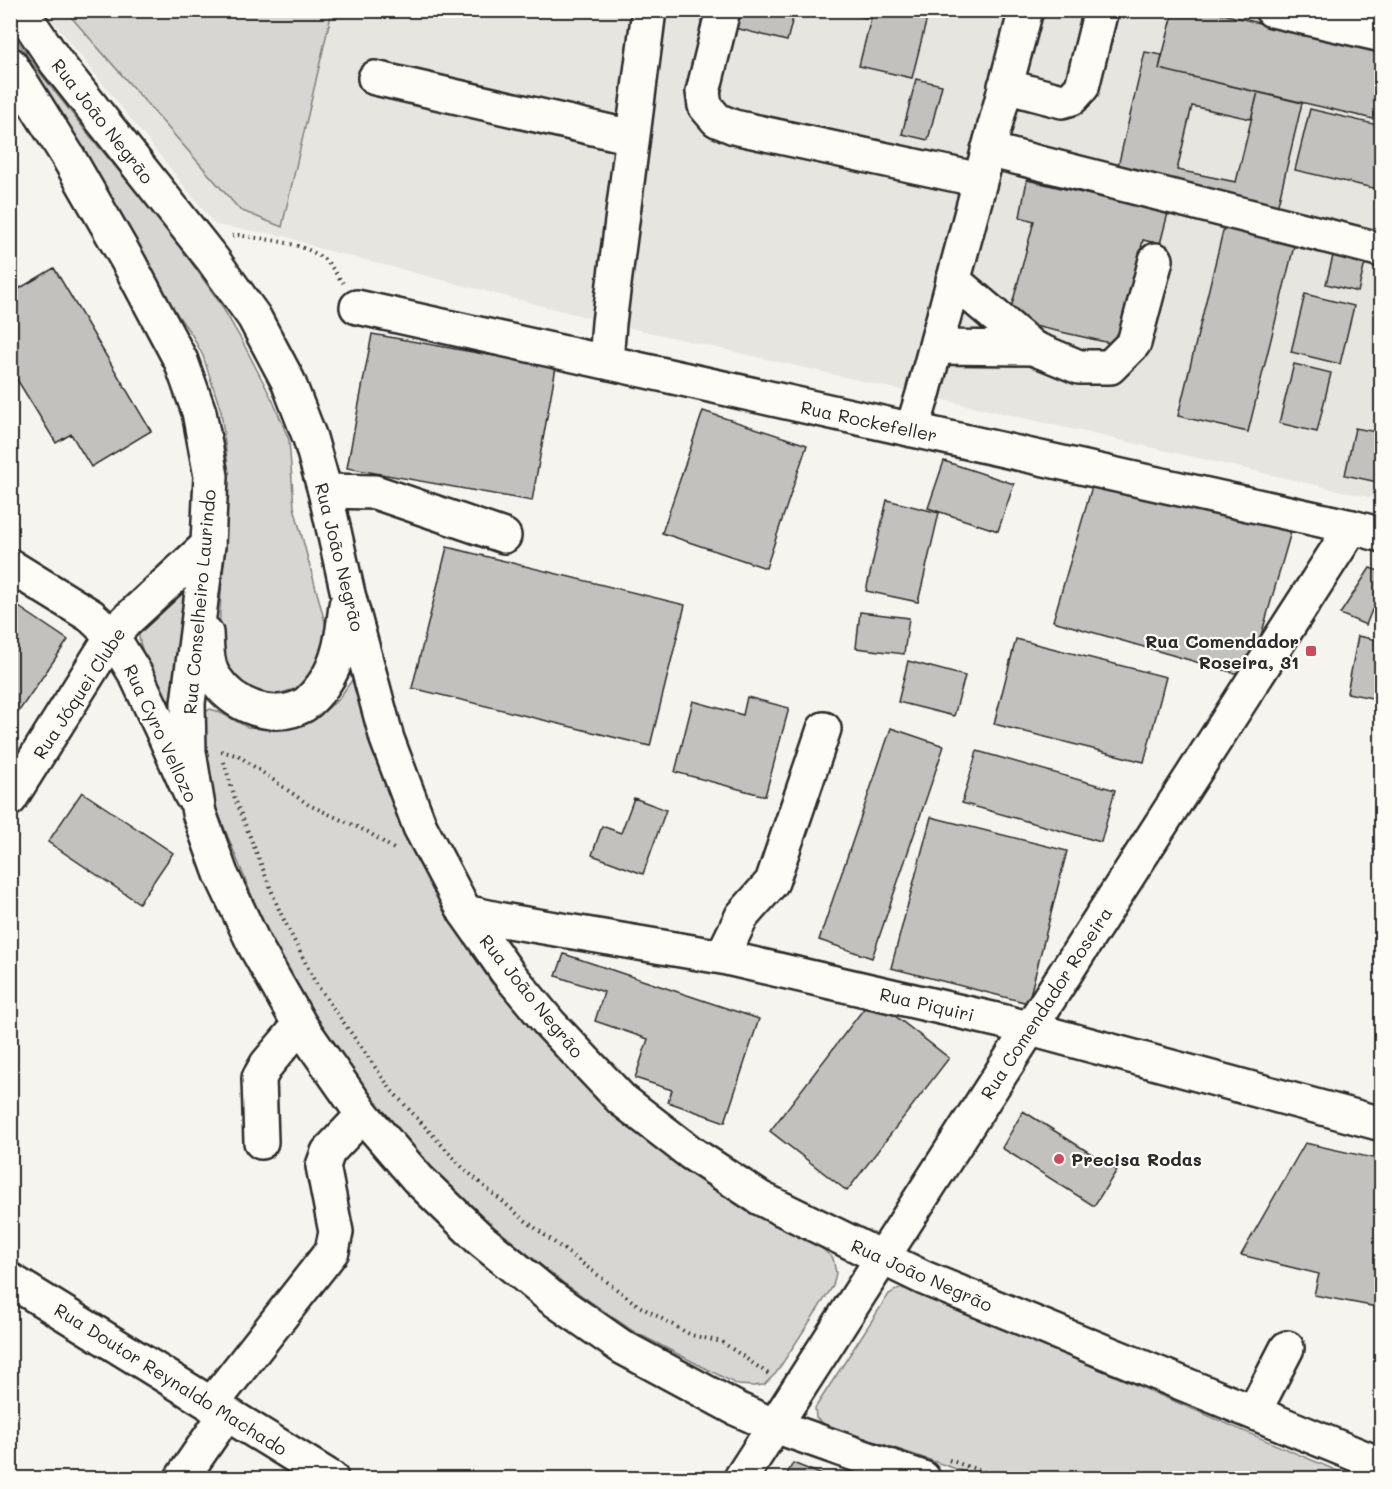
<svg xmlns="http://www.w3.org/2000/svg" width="1392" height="1489" font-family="Mali,sans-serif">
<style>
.built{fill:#e6e5e0}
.green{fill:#d7d6d2;stroke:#81807e;stroke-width:1.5}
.building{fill:#c2c1be;stroke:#2b2b2b;stroke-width:1.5;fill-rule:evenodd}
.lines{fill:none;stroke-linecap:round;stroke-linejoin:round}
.minor-casing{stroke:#2b2b2b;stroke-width:38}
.major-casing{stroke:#2b2b2b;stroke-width:38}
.path{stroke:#2b2b2b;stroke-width:4;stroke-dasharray:1.5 4.5;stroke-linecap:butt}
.minor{stroke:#fdfcf7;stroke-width:33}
.major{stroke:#fdfcf7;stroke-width:33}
.poi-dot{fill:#d1495b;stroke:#fdfcf7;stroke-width:2}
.labels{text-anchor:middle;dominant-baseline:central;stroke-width:4.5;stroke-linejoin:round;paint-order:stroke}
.street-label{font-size:18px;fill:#2b2b2b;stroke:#fdfcf7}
.poi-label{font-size:18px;font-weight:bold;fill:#2b2b2b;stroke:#fdfcf7;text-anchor:end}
</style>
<rect width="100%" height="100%" fill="#f5f4ef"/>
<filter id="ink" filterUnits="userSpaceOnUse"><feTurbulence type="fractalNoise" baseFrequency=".0167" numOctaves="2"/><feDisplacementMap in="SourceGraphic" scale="12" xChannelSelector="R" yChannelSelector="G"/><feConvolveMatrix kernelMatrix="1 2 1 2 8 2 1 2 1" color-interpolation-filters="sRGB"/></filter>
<g filter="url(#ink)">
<path class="built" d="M45 11H1381V500L609 323 318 248 285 236 215 225Z"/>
<path class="green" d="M68 11H332L282 227 240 210 72 18Z
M10 30 33 64 89 135 172 235 220 303 241 339 273 401 289 440 294 507 326 626 322 658 312 676 298 688 278 694 256 692 237 683 224 668 218 648 228 467 221 411 203 356 192 335 161 292 77 143 11 42Z
M180 593 183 595 184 597 174 698 172 701H169L165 699C158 683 134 644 140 628Z
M352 680 375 756 407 840 446 914 491 982 537 1034 612 1111 680 1166 754 1213 821 1248 833 1258 836 1273 833 1286 776 1373 764 1385 753 1386 738 1385 633 1331 561 1281 494 1227 432 1169 374 1103 313 1014 263 923 215 805 200 728 203 713 210 709 217 711 247 727 288 729 317 717 338 700Z
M908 1288 1354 1478H983L826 1425 816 1418 815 1408 889 1294 896 1290Z"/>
<path class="building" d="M739 10H795L787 41 735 28Z
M837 10H873L871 19Z
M873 10H929L912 78 859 66Z
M1174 10H1206L1382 53V121L1159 69Z
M1145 52 1162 55 1159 69 1302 103 1275 217 1115 179ZM1258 92 1236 182 1177 170 1192 106 1251 119Z
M916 79 942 85 928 140 902 134Z
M1310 109 1382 126V190L1295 170Z
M1027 180 1168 213 1160 244 1143 240 1119 345 1008 320 1034 221 1020 217Z
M1224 227 1295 242 1248 432 1178 416Z
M1334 252 1366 259 1358 292 1326 284Z
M54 268 151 431 91 467 71 434 56 443 10 368V294Z
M1305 294 1354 306 1340 364 1291 352Z
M372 334 556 367 532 501 347 468Z
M1294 364 1331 373 1317 432 1279 423Z
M703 411 807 445 766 568 662 533Z
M1355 428 1382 433V483L1345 475Z
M944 461 1014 484 998 531 928 508Z
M1095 476 1291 532 1249 677 1053 621Z
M887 500 939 513 918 602 866 591Z
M447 547 685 605 650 746 412 688Z
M1370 568 1382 572V613L1372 610 1366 625 1340 614Z
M10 601 68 640 10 724Z
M860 612 909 618 904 654 856 648Z
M1358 636 1382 641V700L1347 693Z
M1016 639 1166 677 1144 762 994 724Z
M908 661 965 676 954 716 898 702Z
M747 697 789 708 765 796 675 772 693 701 743 715Z
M891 728 944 746 872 958 819 940Z
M977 751 1115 790 1101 842 962 803Z
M82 792 173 853 139 903 48 842Z
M634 798 666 810 643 874 592 855 602 826 621 833Z
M931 817 1067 851 1028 1003 891 968Z
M564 954 759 1019 725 1122 668 1102 672 1090 635 1078 648 1039 595 1021 604 992 556 976Z
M872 998 949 1058 847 1191 770 1131Z
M1023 1111 1117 1170 1094 1206 1002 1148Z
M1305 1143 1382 1160V1308L1314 1295 1319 1274 1241 1255Z
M793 1463 830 1478H785Z"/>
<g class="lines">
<defs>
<path id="minor" d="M723 10 703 92 705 106 717 120 734 127 980 180
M1272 10 1382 35
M375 78 632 137
M1005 86 1062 101 1072 98 1082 87 1101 10
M988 150 1382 250
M953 280 1033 348 1079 367H1110L1134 343 1156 260
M357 307 1352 527
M936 347 1033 348
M606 362 609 323 649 10
M912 430 923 394 1026 10
M325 491 375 492 504 536
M10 566 91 616 112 636 136 675 162 730 191 795
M10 799 112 636 127 620 208 545
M465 912 502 920 722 957 1001 1021 1382 1124
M722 957 742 916 772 882 824 729
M261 1142 259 1078 267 1064 300 1025
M10 1280 331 1478
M211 1405 332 1251 336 1232 323 1166 328 1152 363 1115
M1254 1412 1287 1348
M182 1478 226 1414"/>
<path id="major" d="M21 10 56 62 213 260 254 317 288 381 310 438 325 491 348 594 387 739 420 827 465 912 507 972 550 1024 621 1099 691 1153 760 1198 924 1278 1382 1465
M10 64 67 155 129 263 181 361 199 412 211 476 208 545 188 703 189 752 199 813 221 874 255 946 300 1025 363 1115 418 1179 481 1240 552 1298 622 1347 737 1409 775 1426 923 1478
M206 633C207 648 206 666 215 678 233 706 273 722 304 705 310 701 319 691 323 685 340 662 343 632 346 605
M741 1478 1352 527 1382 535"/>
</defs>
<use href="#minor" class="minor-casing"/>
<use href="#major" class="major-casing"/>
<path class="path" d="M232 236 238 235C266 240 302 241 325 260 332 266 337 276 343 283
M221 751 239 756 309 805 368 832 397 851
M224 762 235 799 280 912 315 982 392 1091 464 1169 522 1218 639 1306 691 1335 722 1342 770 1375
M949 1460 1002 1478"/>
<use href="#minor" class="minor"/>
<use href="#major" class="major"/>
</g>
</g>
<g class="poi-dot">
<rect x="1305" y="645" width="12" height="12" rx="3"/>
<circle cx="1059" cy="1159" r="6"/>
</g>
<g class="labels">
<g class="street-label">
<text transform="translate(103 121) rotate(52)">Rua João Negrão</text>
<text transform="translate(869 421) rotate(12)">Rua Rockefeller</text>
<text transform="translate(340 557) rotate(76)">Rua João Negrão</text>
<text transform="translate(199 602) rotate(-85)">Rua Conselheiro Laurindo</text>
<text transform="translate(79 693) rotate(-57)">Rua Jóquei Clube</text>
<text transform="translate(161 733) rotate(65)">Rua Cyro Vellozo</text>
<text transform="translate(532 996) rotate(51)">Rua João Negrão</text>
<text transform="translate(1046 1003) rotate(-57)">Rua Comendador Roseira</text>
<text transform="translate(927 1004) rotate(13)">Rua Piquiri</text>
<text transform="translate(922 1275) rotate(24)">Rua João Negrão</text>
<text transform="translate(171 1379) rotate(32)">Rua Doutor Reynaldo Machado</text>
</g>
<g class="poi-label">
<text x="1299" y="641">Rua Comendador<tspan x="1299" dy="21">Roseira, 31</tspan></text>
<text x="1071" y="1159" text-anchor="start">Precisa Rodas</text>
</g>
</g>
<rect width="1392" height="1489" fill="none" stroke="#fdfcf7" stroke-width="36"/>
<rect x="18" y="18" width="1356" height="1453" fill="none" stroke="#2b2b2b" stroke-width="2" filter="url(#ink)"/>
</svg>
